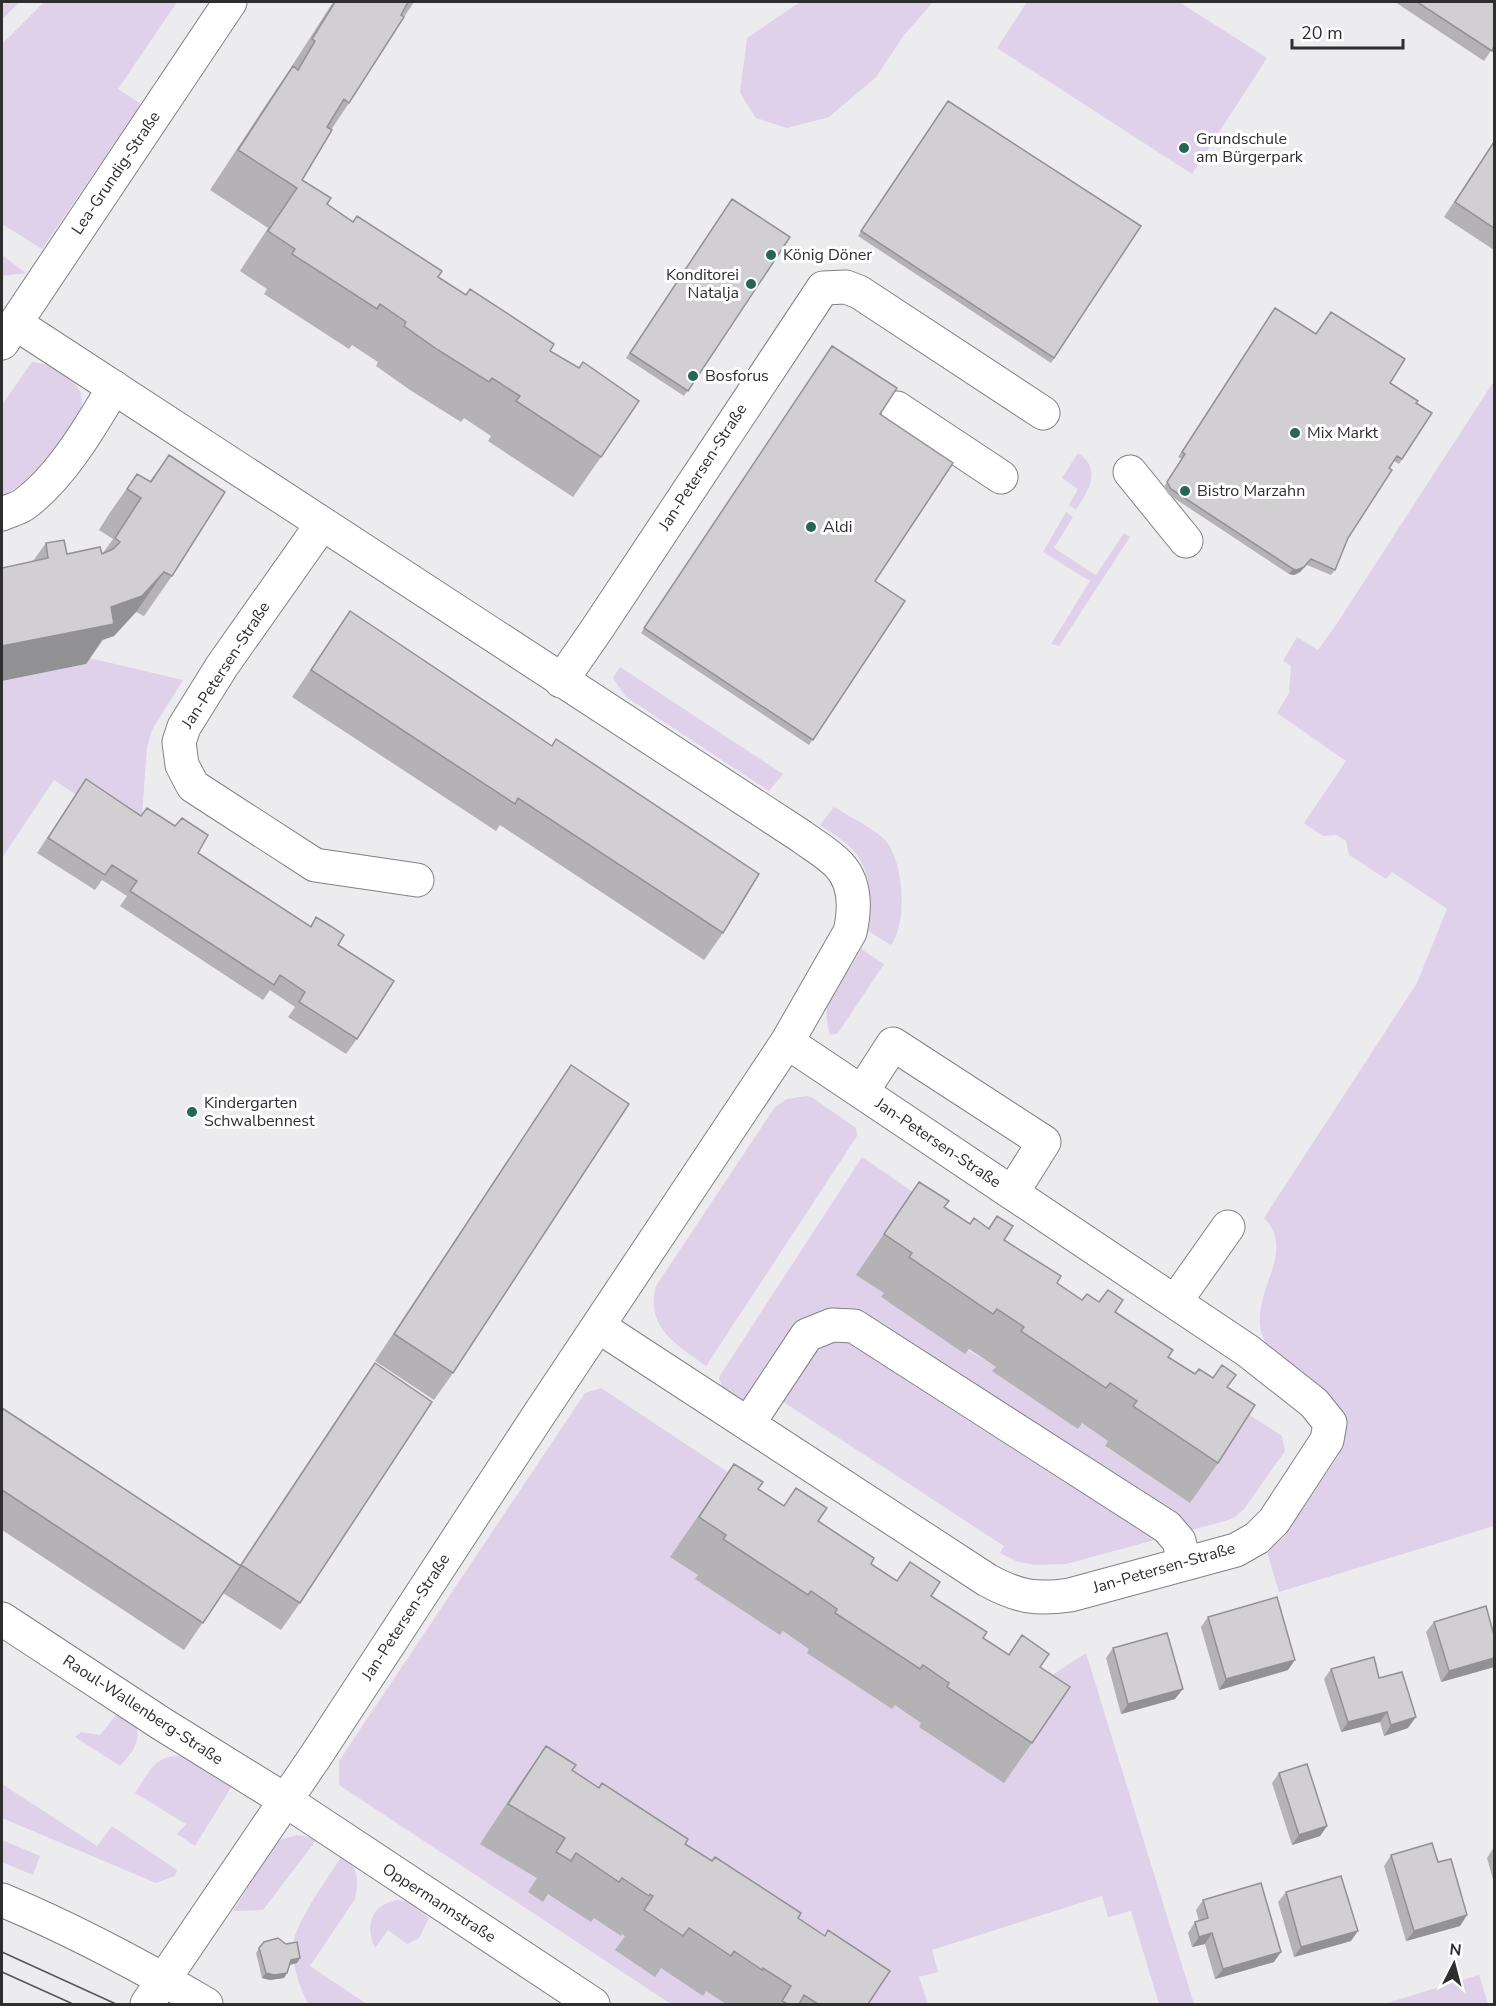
<svg xmlns="http://www.w3.org/2000/svg" width="1496" height="2006" font-family="'Nunito Sans',sans-serif">
<style>
.green{fill:#ded1e9}
.lines{fill:none;stroke-linecap:round;stroke-linejoin:round}
.minor-casing{stroke:#828084;stroke-width:35}
.major-casing{stroke:#828084;stroke-width:35}
.minor{stroke:#fff;stroke-width:33}
.major{stroke:#fff;stroke-width:33}
.tram{stroke:#565557;stroke-width:1.5}
.wall{fill:#b4b2b5}
.shaded-wall{fill:#929193}
.building{fill:#d1cfd2;stroke:#929193;stroke-width:1.5}
.poi-dot{fill:#256654;stroke:#fff;stroke-width:2}
.labels{text-anchor:middle;dominant-baseline:central;stroke-width:6;stroke-linejoin:round;paint-order:stroke}
.poi-label{font-size:16px;fill:#2f2e2f;stroke:#fff;text-anchor:start}
.street-label{font-size:16px;fill:#2f2e2f;stroke:#fff}
</style>
<rect width="100%" height="100%" fill="#ecebee"/>
<path class="green" d="M2 2H20L2 19Z
M44 2H177L118 89 141 104 42 249 2 224V44Z
M800 2H933L904 35 876 77 829 117 787 128 756 118 740 93 747 38Z
M1027 2H1179L1267 58 1192 174 997 48Z
M2 255 26 273 2 276Z
M32 362C48 364 61 368 72 380 92 400 77 419 65 437 61 444 57 451 53 457 39 473 19 486 2 496V405Z
M1494 381V1526L1279 1592 1267 1552 1284 1537 1339 1455C1354 1408 1327 1388 1290 1364 1280 1358 1271 1354 1266 1344 1241 1298 1301 1256 1264 1218L1417 983 1447 909 1392 872 1386 879 1349 855 1346 841 1337 835 1323 836 1304 823 1346 761 1277 713 1289 693 1291 666 1283 661 1297 637 1318 650 1336 625Z
M1078 453C1103 469 1088 491 1076 510L1069 505 1078 489 1062 478Z
M1066 512 1073 517 1054 548 1096 575 1124 533 1130 537 1059 646 1051 644 1090 581 1043 552Z
M85 657 183 680 152 730 147 747 142 815 131 831 54 780 2 858V681L86 664Z
M620 667 783 774 769 791 626 697 613 678Z
M834 807C847 815 874 829 884 839 904 859 908 923 891 945L868 931C872 907 872 880 859 858 851 844 833 834 820 825Z
M861 949 884 964 838 1033 830 1035C817 991 845 984 861 949Z
M807 1096 813 1098 856 1128 857 1136 706 1366C677 1345 645 1328 656 1286L775 1107 787 1099Z
M862 1157 967 1229 884 1293 881 1298 996 1367 993 1371 1082 1423 1109 1441 1105 1447 1190 1503 1234 1405 1282 1436 1285 1451 1244 1509 1235 1517 1225 1521 1066 1564 1034 1565 1016 1561 1000 1553 1004 1546 779 1399 765 1419 723 1390 719 1377Z
M601 1388 1048 1684 1054 1674 1086 1653 1194 2004H1159L1131 1911 1108 1917 1102 1896 932 1950 938 1972 919 1977 928 2004H671L339 1785V1761L585 1393Z
M116 1715 123 1716 136 1725C141 1743 132 1753 120 1766L75 1737 81 1732 100 1735Z
M176 1756 187 1757 232 1786 195 1846 177 1834 186 1824 135 1793C147 1776 153 1757 176 1756Z
M2 1784 97 1846 112 1826 177 1870 175 1876 156 1883 2 1818Z
M297 1835 317 1839 263 1910 233 1911 275 1845 282 1839Z
M2 1840 40 1856 33 1875 2 1862Z
M343 1854C358 1867 359 1880 355 1899L310 1966 367 2004H308C299 1986 290 1961 294 1940 298 1919 330 1875 343 1854Z
M397 1900 408 1901 429 1918 419 1938 407 1944 388 1930 375 1948C364 1925 372 1905 397 1900Z
M1479 1975 1488 2004H1384Z"/>
<g class="lines">
<defs>
<path id="minor" d="M15 323 801 836C813 845 829 854 839 865 856 883 855 910 850 932L787 1042 536 1419 317 1754 147 2004
M2 343 230 2
M897 408 1001 477
M1130 472 1186 541
M2 514C8 511 17 509 23 505 60 479 91 426 114 387
M322 524 222 666 184 727 179 742 182 765 193 786 315 865 417 880
M561 681 597 629 823 288 846 287 859 292 1043 413
M862 1092 893 1044 1044 1142 1012 1193
M1175 1302 1228 1227
M598 1326 987 1580C1018 1597 1036 1600 1070 1595L1236 1550 1257 1538 1274 1521 1327 1440 1330 1423 1314 1403 1248 1351 787 1042
M748 1424 807 1335 832 1325 854 1326 1167 1527 1179 1541 1184 1563
M2 1619 162 1724 285 1800 593 2004"/>
<path id="major" d="M2 1900C72 1929 141 1966 206 2004"/>
</defs>
<use href="#minor" class="minor-casing"/>
<use href="#major" class="major-casing"/>
<use href="#minor" class="minor"/>
<use href="#major" class="major"/>
<path class="tram" d="M2 1952 116 2004
M2 1972 73 2004"/>
</g>
<path class="wall" d="M333 2H414L404 17 349 103 331 130 302 180 327 204 550 351 601 457 573 497 488 441 491 436 464 418 461 422 410 390 376 366 378 362 352 345 349 349 264 294 267 289 240 271 268 228 210 190 265 106 288 72Z
M1395 2H1494V46L1484 61Z
M948 101 1141 226 1051 363 858 236Z
M1494 141V250L1444 217Z
M732 199 790 237 684 396 626 358Z
M1271 313 1390 383 1416 403 1432 413 1399 464 1394 461 1348 538 1335 570 1331 575 1307 565 1300 572 1294 575 1289 574 1168 494 1164 487 1182 459 1178 457Z
M832 346 880 414 875 581 905 601 809 745 641 633Z
M169 455 172 576 144 616 136 612 114 636 103 640 86 664 33 561 46 543 67 554 103 553 113 539 99 530 109 514 137 474 150 481Z
M350 611 551 746 723 933 704 960 500 825 496 831 292 697Z
M86 779 310 926 316 917 338 945 357 1039 346 1054 288 1017 295 1007 270 990 263 1000 120 906 127 896 102 880 95 890 37 853Z
M571 1065 453 1373 434 1400 375 1361 553 1092Z
M919 1182 945 1207 970 1224 988 1228 997 1216 1004 1240 1057 1283 1082 1300 1115 1312 1168 1357 1195 1374 1227 1387 1218 1463 1190 1503 1105 1446 1108 1441 1082 1423 1078 1429 992 1371 996 1367 969 1349 965 1354 881 1297 884 1293 856 1275Z
M375 1363 300 1603 281 1630 223 1593 184 1650 2 1530V1408L240 1565 356 1390Z
M734 1464 758 1489 784 1506 818 1521 871 1564 897 1581 910 1562 931 1596 983 1638 1008 1655 1022 1635 1040 1667 1032 1743 1004 1783 919 1727 921 1723 895 1705 892 1709 807 1653 809 1649 783 1631 780 1635 695 1579 698 1575 670 1557Z
M1208 1617 1288 1670 1219 1690 1201 1627Z
M1434 1622 1494 1667 1441 1682 1426 1632Z
M1113 1648 1175 1699 1121 1714 1106 1658Z
M1331 1669 1379 1678 1408 1728 1384 1736 1380 1722 1341 1732 1324 1679Z
M546 1746 572 1770 798 1918 868 2004H726L706 1991 703 1996 661 1968 655 1977 615 1950 625 1936 622 1934 621 1936 594 1918 591 1922 548 1894 543 1902 528 1892 537 1878 480 1844 518 1786Z
M1279 1773 1327 1826 1320 1836 1292 1845 1272 1783Z
M1494 1847V1883L1487 1858Z
M1391 1855 1438 1862 1467 1915 1460 1926 1406 1941 1384 1866Z
M1286 1892 1351 1941 1294 1957 1278 1902Z
M1203 1900 1274 1962 1215 1979 1205 1944 1192 1947 1188 1933 1195 1922 1199 1921 1196 1910Z
M259 1948 297 1963 290 1965 287 1973 284 1978 270 1980 262 1978 256 1953Z"/>
<path class="shaded-wall" d="M1311 559 1300 572 1294 575 1289 574 1293 569Z
M164 572 136 612 114 636 102 640 86 664 2 681V646L111 607Z
M1494 1658V1667L1441 1682 1449 1671Z
M1295 1660 1288 1670 1219 1690 1226 1679Z
M1183 1689 1175 1699 1121 1714 1128 1704Z
M1387 1712 1380 1722 1341 1732 1348 1722Z
M1416 1717 1408 1728 1384 1736 1391 1725Z
M1327 1826 1320 1836 1292 1845 1299 1835Z
M1467 1915 1460 1926 1406 1941 1414 1931Z
M1358 1931 1351 1941 1294 1957 1301 1947Z
M1212 1933 1205 1944 1192 1947 1199 1937Z
M1281 1952 1274 1962 1215 1979 1223 1969Z
M300 1958 297 1963 288 1965 291 1960Z
M266 1973H287L284 1978 270 1980 262 1978Z"/>
<path class="building" d="M335 2H408L401 15 404 17 349 103 344 99 327 127 332 130 302 180 331 198 327 204 353 222 357 216 442 271 438 277 466 295 470 289 554 344 550 351 579 368 583 362 639 401 601 457 516 401 520 396 492 378 489 382 438 350 404 326 406 322 380 304 377 309 292 254 295 249 268 231 297 188 238 150 293 66 298 70 315 41 312 39Z
M1417 2H1494V46L1492 51Z
M948 101 1141 226 1054 358 861 231Z
M1494 142V228L1455 202Z
M732 199 790 237 688 391 630 353Z
M1275 308 1316 334 1331 312 1405 359 1390 383 1418 401 1416 403 1432 413 1402 459 1397 456 1389 468 1392 470 1348 538 1335 570 1311 559 1304 567 1297 570 1293 569 1171 489 1167 482 1185 454 1182 452Z
M832 346 897 388 880 414 953 463 875 581 905 601 813 740 644 628Z
M169 455 225 492 172 576 164 572 142 596 111 607 114 624 2 646V568L48 558 46 543 64 540 67 554 100 547 102 554 113 549 120 542 115 538 141 498 127 489 137 474 151 482Z
M350 611 552 746 556 739 759 874 723 933 518 798 515 804 311 670Z
M86 779 141 816 147 808 175 826 182 818 208 835 198 853 311 927 316 917 332 927 344 935 338 945 394 981 357 1039 299 1002 305 992 280 975 274 985 130 891 137 881 112 865 105 875 48 838Z
M571 1065 629 1104 453 1373 394 1334Z
M919 1182 949 1201 944 1207 970 1224 974 1218 989 1229 997 1216 1013 1226 1004 1240 1061 1276 1057 1283 1082 1300 1087 1294 1099 1302 1108 1290 1123 1300 1115 1312 1173 1350 1168 1357 1195 1374 1199 1369 1213 1378 1222 1365 1236 1375 1227 1387 1255 1405 1218 1463 1133 1406 1137 1401 1110 1383 1106 1388 1021 1331 1024 1327 997 1309 993 1314 909 1257 912 1253 884 1234Z
M375 1363 432 1402 300 1603 241 1565Z
M2 1408 241 1566 203 1623 2 1490Z
M734 1464 763 1482 758 1489 784 1506 796 1488 827 1508 818 1521 874 1558 871 1564 897 1581 910 1562 940 1582 931 1596 987 1632 983 1638 1009 1655 1022 1635 1049 1654 1040 1667 1070 1687 1032 1743 947 1687 949 1683 923 1665 920 1669 835 1613 837 1609 811 1591 808 1595 723 1539 726 1535 699 1517Z
M1277 1597 1295 1660 1226 1679 1208 1617Z
M1486 1606 1494 1635V1658L1449 1671 1434 1622Z
M1167 1633 1183 1689 1128 1704 1113 1648Z
M1374 1657 1379 1678 1402 1672 1416 1717 1391 1725 1387 1712 1348 1722 1331 1669Z
M546 1746 576 1765 572 1770 599 1788 602 1783 688 1839 685 1844 712 1861 715 1857 801 1913 798 1918 825 1936 828 1930 890 1971 868 2004H818L804 1995 799 2004H788L782 2001 791 1986 763 1968 762 1970 734 1951 731 1956 689 1928 683 1936 644 1910 653 1896 650 1894 649 1896 622 1878 619 1882 576 1853 571 1861 556 1852 565 1838 508 1804Z
M1307 1764 1327 1826 1299 1835 1279 1773Z
M1432 1843 1438 1862 1451 1859 1467 1915 1414 1931 1391 1855Z
M1341 1876 1358 1931 1301 1947 1286 1892Z
M1261 1883 1281 1952 1223 1969 1212 1933 1199 1937 1195 1922 1208 1918 1203 1900Z
M278 1938 286 1944 297 1942 300 1958 291 1960 287 1973 274 1975 266 1973 259 1948 264 1942Z"/>
<g class="poi-dot">
<circle cx="1184" cy="148" r="6"/>
<circle cx="771" cy="255" r="6"/>
<circle cx="751" cy="284" r="6"/>
<circle cx="693" cy="376" r="6"/>
<circle cx="1295" cy="433" r="6"/>
<circle cx="1185" cy="491" r="6"/>
<circle cx="811" cy="527" r="6"/>
<circle cx="192" cy="1112" r="6"/>
</g>
<g class="labels">
<g class="poi-label">
<text x="1196" y="139">Grundschule<tspan x="1196" dy="18">am Bürgerpark</tspan></text>
<text x="783" y="255">König Döner</text>
<text x="739" y="275" text-anchor="end">Konditorei<tspan x="739" dy="18">Natalja</tspan></text>
<text x="705" y="376">Bosforus</text>
<text x="1307" y="433">Mix Markt</text>
<text x="1197" y="491">Bistro Marzahn</text>
<text x="823" y="527">Aldi</text>
<text x="204" y="1103">Kindergarten<tspan x="204" dy="18">Schwalbennest</tspan></text>
</g>
<g class="street-label">
<text transform="translate(116 173) rotate(-56)">Lea-Grundig-Straße</text>
<text transform="translate(703 467) rotate(-57)">Jan-Petersen-Straße</text>
<text transform="translate(226 665) rotate(-57)">Jan-Petersen-Straße</text>
<text transform="translate(938 1143) rotate(34)">Jan-Petersen-Straße</text>
<text transform="translate(1164 1568) rotate(-16)">Jan-Petersen-Straße</text>
<text transform="translate(406 1617) rotate(-57)">Jan-Petersen-Straße</text>
<text transform="translate(143 1710) rotate(33)">Raoul-Wallenberg-Straße</text>
<text transform="translate(439 1903) rotate(33)">Oppermannstraße</text>
</g>
</g>
<rect width="1496" height="2006" fill="none" stroke="#2f2e2f" stroke-width="6"/>
<g transform="translate(1454 1964) rotate(6)" stroke="#ffffff" stroke-width="4.5" paint-order="stroke">
<path d="M0-4.5L10 22L0 15L-10 22Z" fill="#2f2e2f"/>
<text y="-9" font-size="16" font-weight="bold" text-anchor="middle" fill="#2f2e2f">N</text>
</g>
<path d="M1292 39v9h111v-9" fill="none" stroke="#2f2e2f" stroke-width="3"/>
<text x="1301" y="39" font-size="18" fill="#2f2e2f" stroke="#ffffff" stroke-width="4.5" paint-order="stroke">20 m</text>
</svg>
